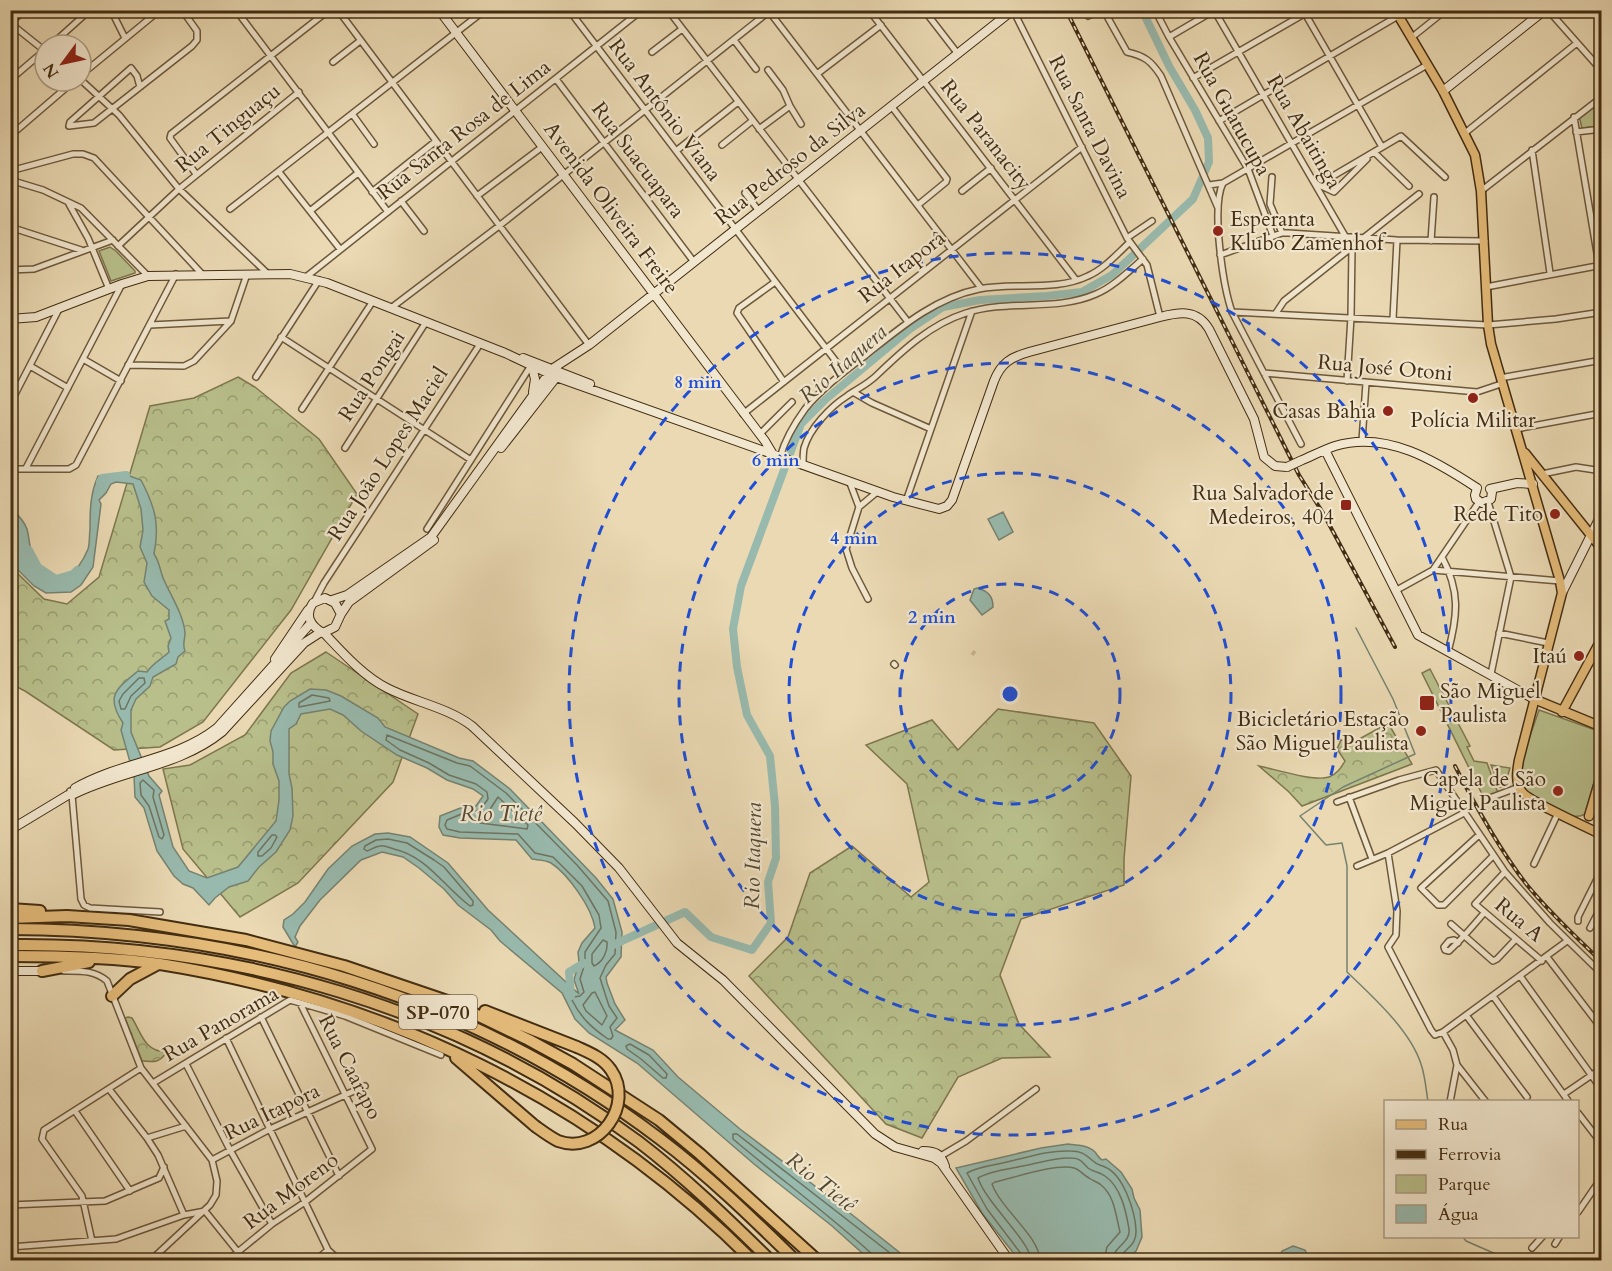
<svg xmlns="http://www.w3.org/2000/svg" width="1612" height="1271" font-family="Cardo,serif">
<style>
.green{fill:#b8bf8b;stroke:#7e764e;stroke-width:1.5}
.forest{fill:url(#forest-crowns);stroke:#7e764e;stroke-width:1.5}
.water{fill:#98baae;stroke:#768270;stroke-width:1.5}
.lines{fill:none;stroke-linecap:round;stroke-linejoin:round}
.shore{stroke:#6e7460;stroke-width:1.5}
.stream{stroke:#768270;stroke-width:1.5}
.river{stroke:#98baae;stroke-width:8}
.street-tunnel{stroke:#c9b793;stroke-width:5;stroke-dasharray:5 2.5;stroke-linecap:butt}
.street-casing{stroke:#6d583a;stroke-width:8}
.secondary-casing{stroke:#432d12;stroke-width:10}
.primary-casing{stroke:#432d12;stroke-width:11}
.highway-casing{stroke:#432d12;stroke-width:14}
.street{stroke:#f1e6ce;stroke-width:5}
.secondary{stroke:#f1e6ce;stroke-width:8}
.primary{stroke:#e5bc7a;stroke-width:8}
.highway{stroke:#e5bc7a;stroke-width:10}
.rail-casing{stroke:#432d12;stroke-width:4}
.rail{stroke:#f1e6ce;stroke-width:1.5;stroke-dasharray:4.5;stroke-linecap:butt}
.secondary-bridge-casing{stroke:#432d12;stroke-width:10;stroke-linecap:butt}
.highway-bridge-casing{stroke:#432d12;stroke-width:14;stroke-linecap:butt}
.secondary-bridge{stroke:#f1e6ce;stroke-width:8}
.highway-bridge{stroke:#e5bc7a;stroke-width:10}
.ring{fill:none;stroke:#1d4ed8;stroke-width:3;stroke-dasharray:10 8}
.poi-dot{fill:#8f2418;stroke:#f1e6ce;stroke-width:2}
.labels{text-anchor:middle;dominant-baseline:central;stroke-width:4.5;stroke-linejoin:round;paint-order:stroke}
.shield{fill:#f1e6ce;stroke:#77644a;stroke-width:1.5}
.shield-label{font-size:20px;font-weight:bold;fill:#432d12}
.street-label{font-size:21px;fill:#432d12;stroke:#f1e6ce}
.poi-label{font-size:21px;fill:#432d12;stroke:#f1e6ce;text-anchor:end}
.water-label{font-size:22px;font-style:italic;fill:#544931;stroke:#f1e6ce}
.centre{fill:#1d4ed8;stroke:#f1e6ce;stroke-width:3}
.ring-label{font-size:18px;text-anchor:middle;font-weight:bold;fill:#1d4ed8;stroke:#f1e6ce;stroke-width:4.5;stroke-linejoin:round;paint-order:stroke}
</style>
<defs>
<pattern id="forest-crowns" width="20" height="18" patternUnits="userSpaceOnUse" patternTransform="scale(1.5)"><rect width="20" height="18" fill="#b8bf8b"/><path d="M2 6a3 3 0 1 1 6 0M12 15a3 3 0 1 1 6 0" fill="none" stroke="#979c70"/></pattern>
</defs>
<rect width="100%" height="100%" fill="#ead9b3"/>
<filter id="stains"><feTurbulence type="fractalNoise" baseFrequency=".00333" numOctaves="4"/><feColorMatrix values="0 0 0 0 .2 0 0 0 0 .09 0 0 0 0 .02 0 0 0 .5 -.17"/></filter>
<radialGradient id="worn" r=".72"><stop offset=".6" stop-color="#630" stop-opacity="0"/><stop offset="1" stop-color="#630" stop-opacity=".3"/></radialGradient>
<path class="green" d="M1601 99V126L1582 128 1579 116Z
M110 247 116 251 135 271V273L111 281 99 251Z
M1430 669 1470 746 1467 747 1474 761 1487 763 1498 793 1484 798 1422 673Z
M1539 710 1601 732V758L1585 814C1575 820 1565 813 1555 808 1545 804 1533 800 1526 791 1513 774 1533 729 1539 710Z
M1491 765 1510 768 1504 787H1500Z"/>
<path class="forest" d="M238 377 255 387 319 439 357 494 291 610 203 722 160 747 114 750 25 691 11 684 10 562 13 569 44 599 67 604 99 577 150 406 194 398Z
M326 652 418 714 393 782 298 883 240 917 183 849 163 769 190 765 245 735 291 673Z
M998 709 1094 723 1131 776 1124 859V885L1021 919 1000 975 1019 1024 1050 1057 1002 1058 958 1077 922 1138 886 1124 749 976 788 937 810 873 852 846 911 897 929 882 907 784 866 745 932 720 958 750Z
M1388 723 1412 764 1302 806 1289 792 1259 766C1274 769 1315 782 1329 777 1337 774 1341 768 1345 761L1337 749 1341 740 1354 742Z
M128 1017 132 1018C142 1034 144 1051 166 1052 161 1063 153 1062 142 1061L125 1018Z"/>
<path class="water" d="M121 473 141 480C155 507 160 524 154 554 160 562 160 572 164 580 171 596 184 616 185 633 185 641 182 644 185 651L178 657 176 664 153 677 150 686 136 699 131 710V732L149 776 162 791 159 795 173 847 189 871 207 878 238 867 276 821 279 800V781L273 764V752L270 741 271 731 284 707 290 701 310 689 326 690 341 696 378 718 385 727 459 758 473 761 510 789 596 878 613 899 622 932 621 957 606 977 607 983 615 1004 625 1020 615 1030 653 1050 678 1077 740 1129 836 1202 909 1260H870L832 1226 754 1164 637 1063 589 1033 575 1019 562 993 500 941 491 930 458 905 444 889 419 868 403 857 382 852 361 860 320 900 300 926 295 937 298 942 295 947 283 927 284 920 293 914 305 902 328 869 352 846 375 834 388 833 410 837 448 863 488 910 579 994 574 980 579 962 578 952 582 943 595 928C592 908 568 874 551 863 546 860 538 860 532 859L516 840 460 838 443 835 439 827 440 816 463 807 476 806 483 796 473 789 447 780 427 768 397 755 361 731 343 715 330 709 301 714 296 724 289 729V774L292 788 293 816 290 830 276 852 259 867 248 881 229 887 215 898 209 905 193 888 183 884 174 876 157 851 144 808 135 797 134 776 121 730 123 723C105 696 116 689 138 671L147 672C153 663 162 659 169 652L168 646 171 638 165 621 169 619V610L152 596 144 582 147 563 140 547 143 530 141 509 133 484 116 482 111 484 106 493 99 500 101 504 93 567 81 585 71 592 46 593 34 586 14 566 13 544 11 536 10 507C17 514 24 520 27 529 31 544 28 553 39 568 59 593 79 571 88 549 90 543 89 536 90 530 90 511 90 494 98 476H115Z
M1003 512 1013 532 999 540 988 519Z
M977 588C988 591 993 596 993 607L982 615 970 600 974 589Z
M1068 1144C1077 1145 1088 1145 1095 1152 1097 1155 1099 1158 1102 1160L1106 1159 1121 1172 1132 1189 1134 1198 1140 1210 1142 1237 1136 1251 1125 1260H1019L982 1213 956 1168 1041 1148Z
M1293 1246 1305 1250 1310 1260H1278L1282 1251Z"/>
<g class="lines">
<path class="shore" d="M139 678H144L145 683 131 696 125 709H121L119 701 123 694Z
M312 695 329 698 330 701 299 707V703Z
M387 735 457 763 470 766 506 793 577 865 608 901 616 932 615 954 606 965 600 978 609 1006 617 1018 610 1027 613 1036 611 1039H608C592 1028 581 1018 572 1000L574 997 580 996 584 992 580 979 585 963V952L601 928 599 915 582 886 553 857 535 853 518 834 460 832 447 829 445 825 447 820 464 813 480 810 488 799 487 792 476 784 449 775 429 763 400 750 386 740Z
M143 780 154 790 153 797 164 835 162 839 159 837 149 806 141 795 140 783Z
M498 797 528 825 527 829 480 823V819L487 814Z
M272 835H275L277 837 271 848 262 856H258V852Z
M388 839 407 843 434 860 444 867 473 901V905L470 906C444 887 428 857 394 849 390 848 384 845 380 846 376 846 371 850 367 851L364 849 365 846 376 840Z
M603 940 607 942C608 951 603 962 594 966L592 963V954Z
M595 992 607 1016 602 1025 586 1011 583 1005 592 993Z
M630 1044 649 1055 667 1074 666 1078H663L641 1059 627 1049 626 1046Z
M874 1260 872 1254C827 1213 779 1178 733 1139V1134H737L899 1260
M1023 1260 1022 1255 987 1209 967 1173C978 1166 997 1165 1011 1161 1029 1157 1050 1150 1070 1151 1081 1151 1085 1154 1093 1161 1097 1165 1101 1165 1105 1167 1124 1175 1135 1212 1136 1230 1137 1248 1122 1248 1120 1260
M1031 1260C1030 1241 986 1203 978 1178 990 1171 1009 1169 1023 1166 1038 1163 1054 1158 1069 1158 1081 1158 1081 1161 1088 1168 1093 1172 1100 1172 1105 1176 1121 1187 1126 1211 1129 1229 1131 1243 1113 1246 1113 1260
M1040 1260C1039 1236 1001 1209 992 1184L995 1182C1013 1178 1057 1163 1074 1168 1079 1169 1083 1175 1089 1178 1093 1181 1098 1182 1101 1185 1115 1196 1116 1217 1120 1232L1107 1247 1104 1260"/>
<path class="stream" d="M1356 628 1393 699 1415 754 1343 787 1300 816 1326 845 1342 843 1347 866V972C1373 997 1410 1030 1421 1064 1425 1075 1426 1089 1428 1102
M1462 1236 1466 1241 1505 1258 1574 1260"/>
<path class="river" d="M100 482 102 478 126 475
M29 550 38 567 56 579 73 574 77 570
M613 945 685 912 711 937 752 950 771 923 768 882 776 858 775 806 770 756 747 715 737 667 733 629 741 586 801 424 826 399 910 329 943 307 980 300 1047 296 1082 292 1112 275 1193 199 1209 162 1208 138 1195 110 1169 66 1142 10
M571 996 569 972 584 963"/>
<path class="street-tunnel" d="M972 652 975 654"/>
<defs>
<path id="street" d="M111 10 125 38
M236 10 388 212
M338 10 589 345
M527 10 529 13
M569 10 844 372
M668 10 908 322
M768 10 981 288
M869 10 1076 280
M924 10 958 54
M1013 10 1127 238 1147 265 1160 317
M1107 10 1108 18 1127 52C1145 56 1151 61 1161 76L1218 208
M1155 10 1169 37 1248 169 1273 236
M1214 10 1352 248 1351 317 1347 381
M1303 10 1382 147
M1548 10 1602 71
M1088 16 1098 10
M10 23 45 51
M10 23 25 10
M1169 37 1215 10
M1411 38 1446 10
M734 40 756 69
M51 45 90 10
M652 52 682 29
M333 62 360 41
M817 74 881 25
M81 75 160 10
M1193 78 1311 10
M556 79 694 262
M10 80 45 50
M81 80 119 115 179 189 268 274
M140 87 137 76 131 68 70 122 69 126 94 123 192 46 197 40V31L182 10
M790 106 801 124
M892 107 947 179 946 182 918 205
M353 115 374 144
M1574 117 1599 265
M1219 121 1398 16
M759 129 790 106 783 90 768 70
M1576 132 1602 129
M1465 133 1577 43
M10 136 74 81
M722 145 752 121
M1532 150 1550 273
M676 151 738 102
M1374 152 1409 186
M10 171 73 154H83L94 158 202 274
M279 172 340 249
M196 174 170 138 171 134 329 10
M1272 177 1270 204 1282 233
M10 180 43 190 81 208 148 276
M1223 183C1211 207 1223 286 1232 312L1301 444
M1209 185 1223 183 1427 65
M1319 185 1334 192 1367 159
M1316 186 1401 136 1445 177
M962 191 991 168
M1481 191 1602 97
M372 192 436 141
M745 193 759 211
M477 196 542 147
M401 201 424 231
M69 204 88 238 109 289
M230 209 485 10
M310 211 358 173
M10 227 81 250
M1127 238 1152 221
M1431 241 1434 197
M118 246 179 189 299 92
M1220 255 1282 233H1288L1397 240 1485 241
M10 270 34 269 113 240
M306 277 642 10
M775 282 739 308 737 313 784 382
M1486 287 1602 265
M391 308 499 226 771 10
M1232 312 1488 325 1556 319 1602 312
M1276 313 1284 301 1419 194
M1393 319 1397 240
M150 325 231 321
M281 337 471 460
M83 359 121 381
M128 365 184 366 194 361 231 321 247 274
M30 366 68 388
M1264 373 1477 392 1501 384
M256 377 319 280
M1500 378 1602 360
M853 392 872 403 931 429
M10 404 59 309
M302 409 373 301
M743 414 1082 147
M1516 429 1602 413
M760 434 792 402
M1362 441 1366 383
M345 448 426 322
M780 457C785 440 794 424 805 409 822 388 845 371 866 355 901 327 935 298 979 289 1014 282 1055 292 1088 276 1104 269 1117 254 1130 242
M803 466C803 460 803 454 804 448 810 428 830 407 847 396 857 389 868 384 877 375 903 350 931 324 966 313 1008 299 1055 312 1096 294 1113 287 1129 271 1143 259
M26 468 122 284
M10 469H69L76 465 176 274
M1542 474 1576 467 1602 471
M850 483 859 507 877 492
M906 501 972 311
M1488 502 1511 577 1491 674
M859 507 846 549 852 568 868 599
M427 529 530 367
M1442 557C1460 591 1458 615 1448 652
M1433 570 1560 581
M1395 591 1433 570 1479 502
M314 602 324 583 480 344
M1499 633 1548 643
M894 664 895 665
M70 791 72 795 81 899 84 905 90 908 160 912
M1349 797 1372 859
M1487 799 1519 787
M1337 802 1399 780 1436 770 1505 872 1550 923 1602 974
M1479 835 1421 888 1438 905H1444L1493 856
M1388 853 1397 911 1396 935 1388 947 1431 1030 1435 1035 1443 1032 1567 941
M1534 864 1558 813
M1357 866 1388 853 1464 813
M1505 872 1475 904 1542 961
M1578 921V917L1602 869
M1451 924 1493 961 1497 959 1515 940
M1590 928 1602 905
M1458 943 1454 940 1449 941 1444 947 1445 950 1449 951C1462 939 1473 926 1484 913
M1547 957 1602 1029
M64 971C80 971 94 970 107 981L141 1068 212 1160 217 1181 216 1195 210 1205 151 1260
M1520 976 1602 1090
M1493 996 1569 1102
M1466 1015 1527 1097
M261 1017 339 1176
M1443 1032 1453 1050 1457 1065 1486 1102
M226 1038 328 1250 339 1260
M186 1064 230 1150 272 1224
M153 1083 290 1000 345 1016 441 1055
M109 1089 147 1138 158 1155 184 1215
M1564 1094 1602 1068
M1450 1102 1457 1065
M75 1111 130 1191
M1578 1113 1602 1144
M147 1138 186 1126
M939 1157 966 1141 1036 1089
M212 1160 270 1129 365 1086
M10 1205 105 1201 159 1178 164 1167
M205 1211 238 1252 243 1260
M1578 1212 1602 1177
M92 1241 82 1196 42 1139 44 1130 141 1068
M1555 1244 1560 1236
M10 1247 116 1239 184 1215 205 1211
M1532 1248 1543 1236
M1601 1252H1602
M228 1260 272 1224 305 1202 372 1149 300 1003
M316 1260 328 1250"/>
<path id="secondary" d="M439 10 765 441 774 456
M1443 91 1545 10
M10 319 36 317 122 284 148 276 290 274 327 283 505 353
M503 352 556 377 893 497 939 509 947 506 952 500 994 381C1001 363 1011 357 1029 352L1160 317C1180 312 1197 309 1209 329L1254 419 1264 457 1275 466 1287 467
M523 358 590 384
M532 367 535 379 533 392
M501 448 558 375
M1325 450 1418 635 1534 699
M1300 461C1312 456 1323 450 1335 446 1386 430 1436 461 1477 488
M1477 488 1475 495 1476 499 1482 503 1491 499 1492 492 1490 489
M1490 489 1517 483 1533 484
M1562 593 1602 513
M325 598 335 603 341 614 335 627 323 633C311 626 304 616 313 603Z
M332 600 347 595 431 537 552 369 589 345 1013 10
M341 614 349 602 434 540
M324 633C342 652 363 676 387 688 414 702 447 707 472 726L575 823 619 868 677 943 723 980 875 1134 895 1147 934 1158 941 1163 1009 1260
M275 659 308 610
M75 788C122 761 175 761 217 728L311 623
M10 830 68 795H72C121 770 179 767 222 732L304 643 321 632
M10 971H42
M923 1151C936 1151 941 1154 945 1166"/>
<path id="primary" d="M1395 10 1443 91 1475 155 1481 191 1488 325 1491 344 1560 581 1562 593 1519 760C1517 771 1515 783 1522 792 1528 801 1587 827 1602 835
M1525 453 1602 549
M1534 699 1602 727
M1562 712 1602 638
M1589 816 1602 772"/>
<path id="highway" d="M10 909 40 911
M10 918 67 916 129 920 246 940 344 966 450 1002 529 1040 573 1064 659 1120 700 1154 817 1260
M10 929C246 930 471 996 660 1139 708 1175 752 1218 795 1260
M10 945C234 942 459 1008 639 1142 686 1178 728 1219 770 1260
M10 956C60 956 112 957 160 964 386 1000 590 1098 752 1260
M42 971 89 962
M112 996 130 979 158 964
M485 1011 577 1047
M456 1058 535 1126"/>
</defs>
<use href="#street" class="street-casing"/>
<use href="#secondary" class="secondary-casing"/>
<use href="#primary" class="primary-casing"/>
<use href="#highway" class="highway-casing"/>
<use href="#street" class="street"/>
<use href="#secondary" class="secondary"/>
<use href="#primary" class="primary"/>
<use href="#highway" class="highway"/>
<defs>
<path id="rail" d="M1066 10 1299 475 1323 513 1395 647
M1455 766C1476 807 1499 849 1527 885 1550 913 1576 937 1602 962"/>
</defs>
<use href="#rail" class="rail-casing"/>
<use href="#rail" class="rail"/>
<defs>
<path id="secondary-bridge" d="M1287 467 1300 461"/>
<path id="highway-bridge" d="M535 1126C542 1131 550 1137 558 1141 599 1156 635 1104 611 1070 603 1058 590 1053 577 1047"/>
</defs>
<use href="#secondary-bridge" class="secondary-bridge-casing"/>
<use href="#highway-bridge" class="highway-bridge-casing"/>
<use href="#secondary-bridge" class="secondary-bridge"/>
<use href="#highway-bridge" class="highway-bridge"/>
</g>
<g class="ring">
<circle cx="1010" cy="694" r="110"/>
<circle cx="1010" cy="694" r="221"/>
<circle cx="1010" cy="694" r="331"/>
<circle cx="1010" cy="694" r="441"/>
</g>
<g class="poi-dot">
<circle cx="1218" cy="231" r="6"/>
<circle cx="1473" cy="398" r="6"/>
<circle cx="1388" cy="411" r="6"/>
<rect x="1340" y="499" width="12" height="12" rx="3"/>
<circle cx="1555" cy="514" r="6"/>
<circle cx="1579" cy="656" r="6"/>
<rect x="1419" y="695" width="16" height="16" rx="3"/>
<circle cx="1421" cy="731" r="6"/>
<circle cx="1558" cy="791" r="6"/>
</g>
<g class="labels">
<rect class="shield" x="399" y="995" width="78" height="34" rx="4.5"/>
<g class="shield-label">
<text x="438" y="1012">SP-070</text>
</g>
<g class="street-label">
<text transform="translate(665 110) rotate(53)">Rua Antônio Viana</text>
<text transform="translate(1232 114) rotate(61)">Rua Guatucupa</text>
<text transform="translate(1090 127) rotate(63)">Rua Santa Davina</text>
<text transform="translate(228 128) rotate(-39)">Rua Tinguaçu</text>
<text transform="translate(464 130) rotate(-38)">Rua Santa Rosa de Lima</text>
<text transform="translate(1304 132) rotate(60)">Rua Abaitinga</text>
<text transform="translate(986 135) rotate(52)">Rua Paranacity</text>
<text transform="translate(638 160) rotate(53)">Rua Suacuapara</text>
<text transform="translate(790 164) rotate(-38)">Rua Pedroso da Silva</text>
<text transform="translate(611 208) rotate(53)">Avenida Oliveira Freire</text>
<text transform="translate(902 267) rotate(-38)">Rua Itaporâ</text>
<text transform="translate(1385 368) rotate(5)">Rua José Otoni</text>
<text transform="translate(372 376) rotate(-57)">Rua Pongai</text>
<text transform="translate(388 454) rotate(-57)">Rua João Lopes Maciel</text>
<text transform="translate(1519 920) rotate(40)">Rua A</text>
<text transform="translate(221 1024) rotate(-30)">Rua Panorama</text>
<text transform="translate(350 1067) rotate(63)">Rua Caarapo</text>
<text transform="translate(272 1112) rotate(-26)">Rua Itapora</text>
<text transform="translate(291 1191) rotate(-37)">Rua Moreno</text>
</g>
<g class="poi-label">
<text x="1230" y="219" text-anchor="start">Esperanta<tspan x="1230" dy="24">Klubo Zamenhof</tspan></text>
<text x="1376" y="411">Casas Bahia</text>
<text x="1473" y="420" text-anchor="middle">Polícia Militar</text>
<text x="1334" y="493">Rua Salvador de<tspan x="1334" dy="24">Medeiros, 404</tspan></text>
<text x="1543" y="514">Rede Tito</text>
<text x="1567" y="656">Itaú</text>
<text x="1440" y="691" text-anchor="start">São Miguel<tspan x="1440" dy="24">Paulista</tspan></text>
<text x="1409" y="719">Bicicletário Estação<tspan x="1409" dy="24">São Miguel Paulista</tspan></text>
<text x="1546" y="779">Capela de São<tspan x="1546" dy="24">Miguel Paulista</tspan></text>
</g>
<g class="water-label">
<text transform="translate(843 364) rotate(-41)">Rio Itaquera</text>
<text x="501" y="814">Rio Tietê</text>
<text transform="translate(753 856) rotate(-89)">Rio Itaquera</text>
<text transform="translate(821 1182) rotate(38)">Rio Tietê</text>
</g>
</g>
<circle cx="1010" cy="694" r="9" class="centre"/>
<g class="ring-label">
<text x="698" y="388">8 min</text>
<text x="776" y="466">6 min</text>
<text x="854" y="544">4 min</text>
<text x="932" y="623">2 min</text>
</g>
<rect width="1612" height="1271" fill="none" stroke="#ead9b3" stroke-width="36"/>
<rect x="12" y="12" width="1588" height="1247" fill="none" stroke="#432d12" stroke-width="3"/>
<rect x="18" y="18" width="1576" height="1235" fill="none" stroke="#432d12" stroke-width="1.5"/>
<rect x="1384" y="1100" width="195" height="138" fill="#f1e6ce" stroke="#ab9c83" stroke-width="1.5"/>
<rect x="1396" y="1120" width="30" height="9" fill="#e5bc7a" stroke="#ab9c83" stroke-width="1.5"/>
<text x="1438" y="1130" font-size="18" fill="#432d12">Rua</text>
<rect x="1396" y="1150" width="30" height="9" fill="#432d12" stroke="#ab9c83" stroke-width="1.5"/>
<text x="1438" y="1160" font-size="18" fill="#432d12">Ferrovia</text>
<rect x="1396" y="1175" width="30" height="18" fill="#b8bf8b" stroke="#ab9c83" stroke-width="1.5"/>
<text x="1438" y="1190" font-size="18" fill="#432d12">Parque</text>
<rect x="1396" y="1205" width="30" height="18" fill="#98baae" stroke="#ab9c83" stroke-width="1.5"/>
<text x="1438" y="1220" font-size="18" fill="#432d12">Água</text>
<g transform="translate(63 63) rotate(237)"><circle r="28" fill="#f1e6ce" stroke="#ab9c83" stroke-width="1.5"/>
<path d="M0-4.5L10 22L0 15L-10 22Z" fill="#8f2418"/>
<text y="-9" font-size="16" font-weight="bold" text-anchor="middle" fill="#432d12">N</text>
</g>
<rect width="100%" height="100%" filter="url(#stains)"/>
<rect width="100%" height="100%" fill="url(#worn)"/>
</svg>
